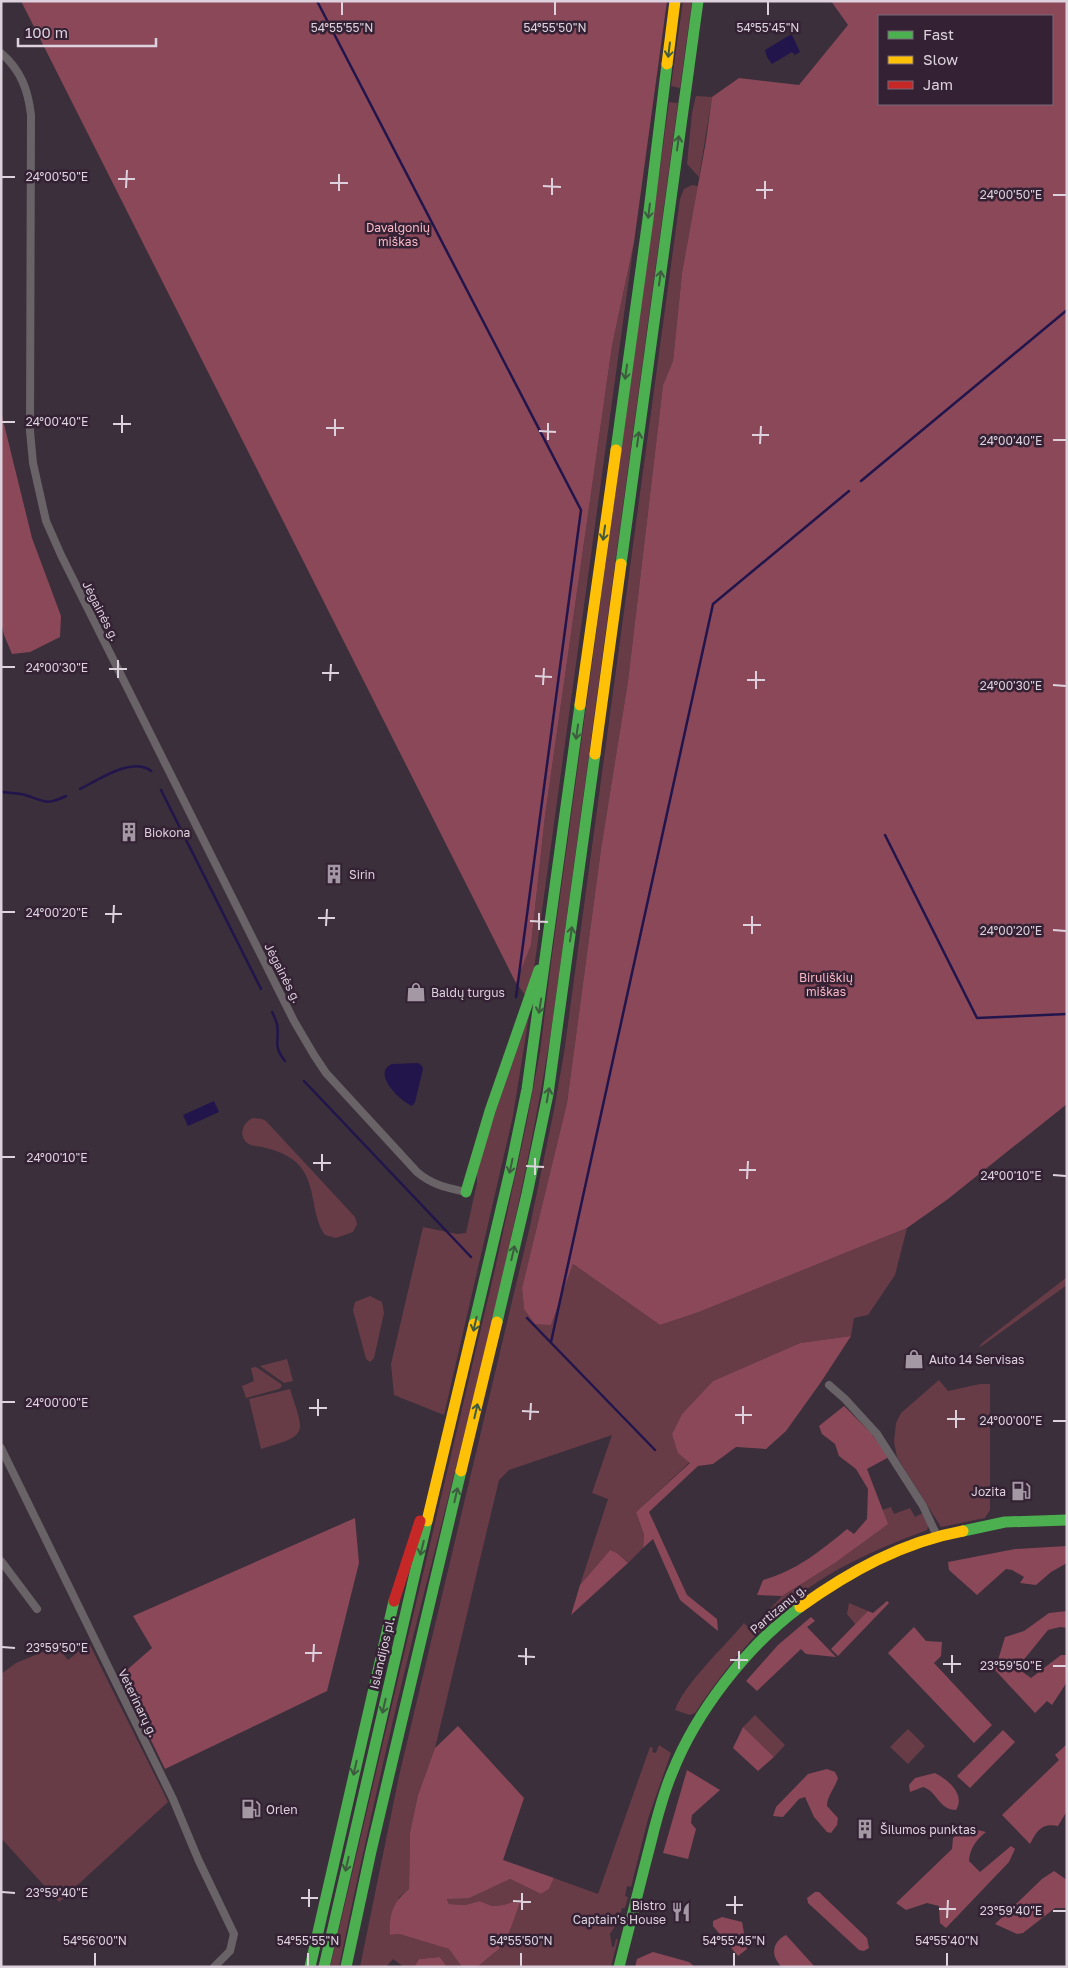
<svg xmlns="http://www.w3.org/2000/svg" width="1068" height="1968" font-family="'Golos Text',sans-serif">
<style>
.green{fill:#683c47}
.forest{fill:#8b4859;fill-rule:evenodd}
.water{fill:#21154c}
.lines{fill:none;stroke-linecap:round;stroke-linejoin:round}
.stream{stroke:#21154c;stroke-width:2.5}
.street{stroke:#696367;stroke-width:8}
.fast{stroke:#4caf50;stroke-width:11}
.slow{stroke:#ffc107;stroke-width:11}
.jam{stroke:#c62828;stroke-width:11}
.oneway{stroke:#3e5a3f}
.ticks{fill:none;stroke:#ddd1dd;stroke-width:2}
.labels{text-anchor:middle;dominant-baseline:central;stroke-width:5;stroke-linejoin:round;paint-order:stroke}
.park-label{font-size:12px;fill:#fbb7c4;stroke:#342234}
.street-label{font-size:12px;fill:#ddd1dd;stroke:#342234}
.poi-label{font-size:12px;fill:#ddd1dd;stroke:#342234;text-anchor:start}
.ticks-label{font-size:12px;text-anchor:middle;fill:#ddd1dd;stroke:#342234;stroke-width:5;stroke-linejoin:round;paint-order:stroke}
</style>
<rect width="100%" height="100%" fill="#3a2f3a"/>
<path class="green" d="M683 1H692L680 88 671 86Z
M696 96 712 97 699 177 687 164 692 113Z
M669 102 678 103 551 1032C518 1235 464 1434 414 1633 387 1743 362 1855 339 1967H330L495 1269 526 1126 540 1052 552 955Z
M692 185 698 186 682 273 673 361 663 385 628 681 601 849 567 1103 522 1288 524 1308 551 1325 573 1264 660 1325 699 1312 907 1228 895 1275 868 1315 854 1318 851 1336 800 1343 713 1381 682 1414 672 1434 690 1462 636 1512 644 1535 643 1548 628 1563 617 1553 610 1550 580 1585 608 1499 592 1493 612 1435 509 1470 499 1480 435 1748 418 1795 410 1832 409 1889 399 1897 390 1935 399 1934 449 1949 462 1967H447L440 1957 419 1959 414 1967H404L393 1959 386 1967H360L399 1776 530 1226 554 1110 564 1053 680 199 684 189Z
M634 242 534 969 526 996 516 983 531 945 545 816 612 346Z
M529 1016 513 1116 444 1415 394 1395 391 1364 423 1227 457 1234 466 1233 477 1183V1165Z
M253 1118 262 1119 266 1121 355 1217 357 1224 353 1232 336 1238 325 1235C310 1214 317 1182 297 1163 287 1154 275 1150 262 1147 257 1146 251 1146 247 1143 238 1135 243 1122 253 1118Z
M1067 1277V1285L979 1348 982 1343Z
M370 1296 382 1302 384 1313 374 1358 370 1362 366 1359 353 1310 355 1302Z
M287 1359 293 1381 284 1383 260 1366Z
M256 1367 281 1384 282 1386 279 1389 246 1398 242 1386 254 1381 251 1368Z
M939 1380 948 1391 980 1384H990V1510L985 1518 941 1527 897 1457 894 1442 896 1423 901 1413Z
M290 1389C304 1434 310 1435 261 1449L249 1399Z
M891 1507 894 1514 910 1508 915 1517 923 1513 929 1524 927 1530C882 1547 836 1566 798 1596 757 1629 724 1670 695 1713L690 1715 675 1710C684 1684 726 1645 744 1623L751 1630 782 1596 835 1563 887 1524 882 1510Z
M849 1603 868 1611 856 1625 847 1614Z
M89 1643 168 1802 59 1902 1 1838V1674L16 1663 57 1646 68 1660Z
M755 1715 785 1745 774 1757 743 1727Z
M908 1729 925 1746 908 1764 890 1747Z
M659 1745 671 1753 648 1819 631 1887 627 1886 625 1896 628 1897 625 1908H622L619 1920 610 1934 612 1947H614L616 1939H618L611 1967H477L505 1944 520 1903 513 1902 503 1905 492 1906 480 1901 465 1905 449 1904 447 1898 494 1886 510 1879 541 1894 549 1889 554 1878 598 1894 650 1747 653 1748 652 1752 656 1753Z"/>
<path class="forest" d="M21 1H667L634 242 612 346 545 816 531 945 516 983Z
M831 1H1067V1104L948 1199 907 1228 699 1312 660 1325 573 1264 551 1325 535 1324 524 1309 522 1288 567 1103 601 849 628 681 663 385 673 361 682 273 706 141 712 97 739 78 799 85 848 25ZM879 16H1052V104H879Z
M1 412 32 538 61 616 60 637 30 652 12 654 4 635 1 622Z
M851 1336 821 1382 786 1431 766 1449 736 1447 713 1464 698 1466 649 1512 687 1595 717 1619 718 1631 680 1600 653 1539 643 1548 644 1535 636 1512 690 1463 678 1453 672 1434 682 1414 713 1381 800 1343Z
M844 1406 871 1433 889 1457 867 1469 888 1524 835 1563 782 1596 757 1595 763 1580C794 1572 822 1550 847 1529L854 1534 867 1519 868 1489 856 1469 839 1456 835 1444 822 1434 819 1426Z
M355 1518 359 1563 327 1691 165 1769 120 1676 152 1648 133 1616Z
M1067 1546V1563L1051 1572 1036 1585 1020 1583 1024 1577 1012 1570 1006 1569 977 1595 949 1570 948 1562 1015 1549Z
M610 1550 617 1553 628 1563 571 1615 580 1585Z
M887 1601 889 1603 838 1656 831 1649 868 1611 873 1613Z
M1067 1611V1628L1060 1627 1048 1630 1017 1668 1031 1678 1061 1655H1067V1682L1052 1705 1047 1701 1035 1713 995 1670 1005 1637 1024 1631 1049 1613Z
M811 1617 815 1621 807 1627 836 1657 806 1654 801 1649 757 1691 746 1681 778 1645Z
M914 1627 926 1641 942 1642 941 1656 934 1663 992 1725 974 1743 888 1653Z
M458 1726 524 1798 503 1860 554 1878 549 1889 541 1894 510 1879 469 1898 447 1899 449 1904 465 1905 480 1901 492 1906 503 1905 513 1902 520 1903 505 1944 477 1967H462L449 1949 399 1934 390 1935C389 1914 393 1902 409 1889L410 1832 418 1795 435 1748Z
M743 1727 774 1757 758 1771 733 1748Z
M1003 1730 1015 1742 970 1788 957 1776Z
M1067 1744V1811L1058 1826C1041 1823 1037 1831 1030 1844L1002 1815 1059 1760 1055 1755Z
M827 1769 835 1772 838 1778C835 1788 827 1796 827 1806L838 1818 837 1825 831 1833 827 1832 814 1817 805 1797 799 1799 783 1817 773 1816 776 1807 808 1774Z
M687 1770 720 1790 692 1815 691 1823 696 1829 688 1859 663 1853Z
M935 1773C947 1779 966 1794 956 1810 939 1810 937 1791 923 1787L910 1792 909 1785 915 1778Z
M973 1829 986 1832C976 1840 970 1848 969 1861L980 1872 1011 1846 1015 1849 1009 1862 946 1928 940 1923 939 1906 927 1903 906 1910 896 1903 952 1849 953 1838 958 1833Z
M1054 1871 1067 1880V1910L1065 1908H1055L1023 1933 1017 1934 995 1924 1042 1879Z
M815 1892H819L867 1938 869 1948 864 1951 859 1950 808 1903 807 1898Z
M722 1917 742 1922 747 1949 738 1956 713 1926V1921Z
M786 1935 815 1967H782C770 1956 772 1942 786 1935Z
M653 1952 689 1962 695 1967H635L637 1959Z
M440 1957 447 1967H414L419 1959Z"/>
<path class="water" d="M790 35H792L800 52 795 55 792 52 772 64 767 57 765 50Z
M418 1063 422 1066 423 1069 415 1102 412 1106C400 1101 371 1073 392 1064Z
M214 1101 219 1112 188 1126 183 1115Z"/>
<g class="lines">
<path class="stream" d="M317 1 581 510 516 997
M861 481 1067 310
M80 789C98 780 133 756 151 771
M161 790 261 989
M1 792C9 793 18 793 25 795 45 801 45 806 66 796
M885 835 977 1018 1067 1014
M272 1012C274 1016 276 1020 277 1024 280 1041 272 1045 285 1061
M304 1081 471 1257
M527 1318 655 1450
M551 1342 713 604 849 491"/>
<path class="street" d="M1 53C21 70 28 90 31 115L30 431 33 463 46 521 61 555 294 1021 314 1055 326 1073 417 1172C432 1185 448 1188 466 1192
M829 1385 845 1399 877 1434 923 1506 937 1536
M1 1448 173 1799 198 1859 234 1934 230 1951 214 1967
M1 1561 37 1609"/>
<path class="fast" d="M616 450 648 219 667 64
M621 564 698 1
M466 1192 490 1111 539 970
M497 1322 527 1194 548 1094 595 754
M474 1324 510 1171 527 1089 580 705
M963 1531 1005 1522 1067 1520
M310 1967 394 1601
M324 1967 427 1521
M346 1967 371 1851 461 1471
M619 1967C628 1931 637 1896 646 1861 654 1831 660 1801 672 1773 696 1712 747 1646 800 1607"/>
<path class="slow" d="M667 64 675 1
M580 705 616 450
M595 754 621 564
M461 1471 497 1322
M427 1521 474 1324
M800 1607C849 1572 902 1542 963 1531"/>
<path class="jam" d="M394 1601 420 1521"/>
</g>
<defs><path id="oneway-shaft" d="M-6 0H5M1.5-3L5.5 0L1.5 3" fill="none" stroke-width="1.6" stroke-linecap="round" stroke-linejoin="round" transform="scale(1.25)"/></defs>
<g class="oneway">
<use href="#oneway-shaft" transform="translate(669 50) rotate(97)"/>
<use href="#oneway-shaft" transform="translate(678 143) rotate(-82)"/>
<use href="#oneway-shaft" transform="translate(649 211) rotate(97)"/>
<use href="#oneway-shaft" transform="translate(660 278) rotate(-82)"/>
<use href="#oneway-shaft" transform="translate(626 372) rotate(98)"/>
<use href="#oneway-shaft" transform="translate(638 439) rotate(-82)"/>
<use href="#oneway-shaft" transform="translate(604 533) rotate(98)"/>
<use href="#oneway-shaft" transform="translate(577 732) rotate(98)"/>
<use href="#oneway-shaft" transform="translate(571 934) rotate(-82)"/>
<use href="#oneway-shaft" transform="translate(540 1006) rotate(99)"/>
<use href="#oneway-shaft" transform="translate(548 1095) rotate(-80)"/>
<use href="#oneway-shaft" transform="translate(511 1166) rotate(102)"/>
<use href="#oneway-shaft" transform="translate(513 1253) rotate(-77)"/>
<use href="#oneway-shaft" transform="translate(475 1324) rotate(103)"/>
<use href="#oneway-shaft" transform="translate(476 1411) rotate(-77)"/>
<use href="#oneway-shaft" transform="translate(456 1495) rotate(-77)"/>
<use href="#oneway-shaft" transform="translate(422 1548) rotate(104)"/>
<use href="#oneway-shaft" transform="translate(384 1706) rotate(103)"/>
<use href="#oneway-shaft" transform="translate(355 1768) rotate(103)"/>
<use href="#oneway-shaft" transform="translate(347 1864) rotate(103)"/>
</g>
<path class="ticks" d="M342 15V2M555 15V2M768 15V2M2 177H15M118 179H135M330 183H348M543 186 561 187M126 188 127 170M756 190H773M339 191V174M552 195V178M1053 195H1066M765 199V181M2 422H15M113 424H131M326 428H344M539 431 556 432M122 433V415M752 435H769M335 436V419M548 440V423M1053 440H1066M760 444 761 426M2 667H15M109 669H127M322 673H339M535 676 552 677M118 678V660M747 680H765M330 681 331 664M543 685 544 668M1053 685 1066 686M756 689V671M2 912H15M105 914H122M318 918H335M530 921 548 922M113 923 114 905M743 925H761M326 926 327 909M539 930V913M1053 930 1066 931M752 934V916M2 1157H15M313 1163H331M526 1166 544 1167M739 1170H756M322 1171V1154M535 1175V1158M1053 1175 1066 1176M747 1179 748 1161M2 1402H15M309 1408H327M522 1411 539 1412M735 1415H752M318 1416V1399M947 1419H965M530 1420 531 1403M1053 1421H1066M743 1424V1406M956 1428V1410M2 1647 15 1648M305 1653H322M518 1656 535 1657M730 1660H748M313 1662 314 1644M943 1664H961M526 1665V1648M1053 1666H1066M739 1669V1651M952 1673V1655M2 1892 15 1893M301 1898H318M513 1901 531 1902M726 1905H743M309 1907V1889M939 1909H956M522 1910V1893M1053 1911H1066M735 1914V1896M947 1918 948 1900M95 1966V1953M308 1966V1953M521 1966V1953M734 1966V1953M947 1966V1953"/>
<defs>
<symbol id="building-bare" viewBox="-9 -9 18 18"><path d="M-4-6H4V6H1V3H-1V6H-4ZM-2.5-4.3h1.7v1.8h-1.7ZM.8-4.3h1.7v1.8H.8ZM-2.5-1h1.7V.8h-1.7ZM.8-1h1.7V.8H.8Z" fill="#a498a4" stroke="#342234" stroke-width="2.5" paint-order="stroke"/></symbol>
<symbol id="shop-bare" viewBox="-9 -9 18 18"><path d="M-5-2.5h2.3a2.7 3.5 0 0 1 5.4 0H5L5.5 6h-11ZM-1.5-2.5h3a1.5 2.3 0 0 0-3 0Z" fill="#a498a4" stroke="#342234" stroke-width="2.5" paint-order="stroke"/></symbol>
<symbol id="fuel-bare" viewBox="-9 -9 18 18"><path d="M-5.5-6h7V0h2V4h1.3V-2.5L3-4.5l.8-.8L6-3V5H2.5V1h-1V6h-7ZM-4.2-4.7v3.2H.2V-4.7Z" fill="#a498a4" stroke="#342234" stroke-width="2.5" paint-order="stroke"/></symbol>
<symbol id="restaurant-bare" viewBox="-9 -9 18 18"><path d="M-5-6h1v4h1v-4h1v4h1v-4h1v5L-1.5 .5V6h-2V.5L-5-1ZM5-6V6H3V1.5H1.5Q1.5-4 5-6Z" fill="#a498a4" stroke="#342234" stroke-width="2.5" paint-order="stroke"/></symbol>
</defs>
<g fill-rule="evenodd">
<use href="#building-bare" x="115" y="818" width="28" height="28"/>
<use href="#building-bare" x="320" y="860" width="28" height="28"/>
<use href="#shop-bare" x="402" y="978" width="28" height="28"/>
<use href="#shop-bare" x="900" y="1345" width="28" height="28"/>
<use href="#fuel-bare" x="1007" y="1477" width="28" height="28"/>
<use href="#fuel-bare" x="237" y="1795" width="28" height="28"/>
<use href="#building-bare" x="851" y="1815" width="28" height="28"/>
<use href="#restaurant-bare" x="667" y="1898" width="28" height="28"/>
</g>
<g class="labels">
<g class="park-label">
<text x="398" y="227">Davalgonių<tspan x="398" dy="14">miškas</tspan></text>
<text x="826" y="977">Biruliškių<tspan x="826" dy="14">miškas</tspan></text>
</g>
<g class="street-label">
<text transform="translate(101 611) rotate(63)">Jėgainės g.</text>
<text transform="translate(283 973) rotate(63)">Jėgainės g.</text>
<text transform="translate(778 1609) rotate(-40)">Partizanų g.</text>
<text transform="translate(382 1653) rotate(-77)">Islandijos pl.</text>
<text transform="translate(138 1703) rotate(64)">Veterinarų g.</text>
</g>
<g class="poi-label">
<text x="144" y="832">Biokona</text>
<text x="349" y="874">Sirin</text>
<text x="431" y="992">Baldų turgus</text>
<text x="929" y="1359">Auto 14 Servisas</text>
<text x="1006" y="1491" text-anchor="end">Jozita</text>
<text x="266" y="1809">Orlen</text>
<text x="880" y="1829">Šilumos punktas</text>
<text x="666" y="1905" text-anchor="end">Bistro<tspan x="666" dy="14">Captain's House</tspan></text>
</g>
</g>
<g class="ticks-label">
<text x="342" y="32">54°55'55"N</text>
<text x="555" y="32">54°55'50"N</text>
<text x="768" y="32">54°55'45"N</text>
<text x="57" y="181">24°00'50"E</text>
<text x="1011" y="199">24°00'50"E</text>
<text x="57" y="426">24°00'40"E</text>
<text x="1011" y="445">24°00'40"E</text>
<text x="57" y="672">24°00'30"E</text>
<text x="1011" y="690">24°00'30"E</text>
<text x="57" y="917">24°00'20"E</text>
<text x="1011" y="935">24°00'20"E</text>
<text x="57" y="1162">24°00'10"E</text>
<text x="1011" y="1180">24°00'10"E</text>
<text x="57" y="1407">24°00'00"E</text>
<text x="1011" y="1425">24°00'00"E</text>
<text x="57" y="1652">23°59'50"E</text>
<text x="1011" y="1670">23°59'50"E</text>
<text x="57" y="1897">23°59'40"E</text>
<text x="1011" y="1915">23°59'40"E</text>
<text x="95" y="1945">54°56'00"N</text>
<text x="308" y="1945">54°55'55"N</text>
<text x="521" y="1945">54°55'50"N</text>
<text x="734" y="1945">54°55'45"N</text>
<text x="947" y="1945">54°55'40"N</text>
</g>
<rect width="1068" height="1968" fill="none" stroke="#ddd1dd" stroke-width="5"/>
<rect x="878" y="15" width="175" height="90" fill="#342234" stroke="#786878"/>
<rect x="888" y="31" width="25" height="8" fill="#4caf50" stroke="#786878"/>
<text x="923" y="40" font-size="15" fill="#ddd1dd">Fast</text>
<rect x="888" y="56" width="25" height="8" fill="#ffc107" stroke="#786878"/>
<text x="923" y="65" font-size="15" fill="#ddd1dd">Slow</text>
<rect x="888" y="81" width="25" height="8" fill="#c62828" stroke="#786878"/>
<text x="923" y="90" font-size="15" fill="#ddd1dd">Jam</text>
<path d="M18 38v8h138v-8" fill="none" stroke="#ddd1dd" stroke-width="2.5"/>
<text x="25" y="38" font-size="15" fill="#ddd1dd" stroke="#342234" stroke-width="4" paint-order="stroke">100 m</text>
</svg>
